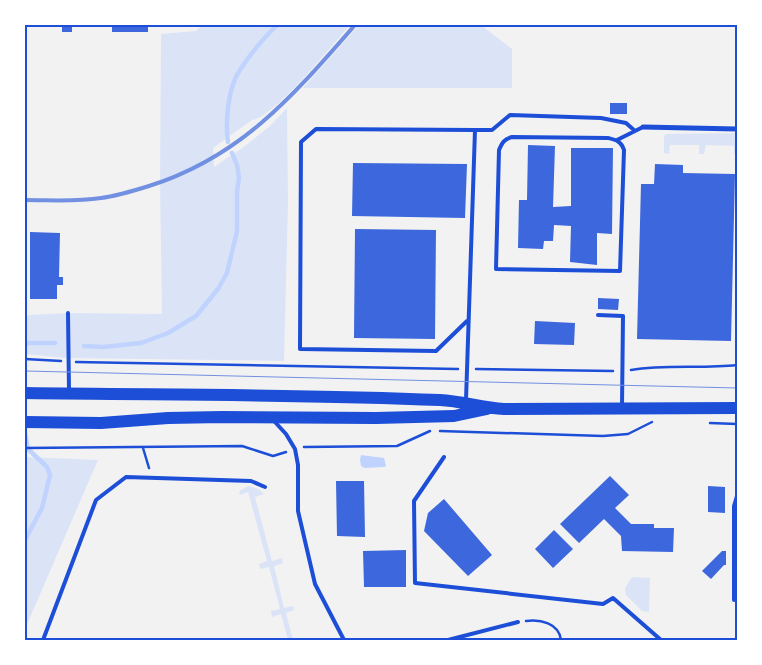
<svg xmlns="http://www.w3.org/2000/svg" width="762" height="665" font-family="'DM Sans',sans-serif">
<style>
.green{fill:#dbe4f7}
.water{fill:#bfd3fe}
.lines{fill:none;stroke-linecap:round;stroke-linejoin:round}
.stream{stroke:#bfd3fe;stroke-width:4.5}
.building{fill:#3d67dc}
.path{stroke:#1d4ed8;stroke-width:2.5}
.service{stroke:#1d4ed8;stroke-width:4}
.minor{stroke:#1d4ed8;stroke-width:5}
.primary{stroke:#1d4ed8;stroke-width:12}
.tram{stroke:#7290e2;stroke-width:1}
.rail{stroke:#7290e2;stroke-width:4}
.neatline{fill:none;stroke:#1d4ed8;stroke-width:2}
</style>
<rect width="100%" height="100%" fill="#f2f2f2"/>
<path class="green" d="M202 25H350C333 44 274 118 252 120L213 148 214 167 245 146 270 126 287 108 288 202 284 361 65 358 25 354V318L29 315 68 313 162 314 160 183 161 34 196 31Z
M359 25H481L512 49V88H303Z
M737 133V155L734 154V146L706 145 704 154H699V145H670L669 154 664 153V136L666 134Z
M25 457 98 460 25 629Z
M248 486 259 489 264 494 255 497 272 561 282 558 283 563 274 566 284 608 293 606 294 610 286 613 293 640H288L281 614 272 617 271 611 280 609 269 567 260 569 259 564 267 561 248 492 240 495 239 493 241 490Z
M632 577 650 578 649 612 642 611 626 595 625 588Z"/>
<path class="water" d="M361 455 384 458 386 466 384 467 365 468 361 466 360 460Z"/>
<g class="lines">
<path class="stream" d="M228 142C225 122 228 87 240 70 250 54 263 39 277 25
M25 343H55
M84 346 103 347 141 343 168 333 196 316 218 289 227 273 237 231V192L239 178 237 165 232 153
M25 540 42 508 50 475 47 467 28 449 25 433"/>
</g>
<path class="building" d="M62 25H72V32H62Z
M112 25H148V32H112Z
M610 103H627V114H610Z
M528 145 555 146 553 207 571 206V148H613L612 234 597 233V265L570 262 571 226 554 225 553 241H544L543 249 518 248 519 200H527Z
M353 163 467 164 465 218 352 216Z
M655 164 683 165V173L735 174 731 341 637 339 641 184H654Z
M355 229 436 230 435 339 354 338Z
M30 232 60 233 59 277H63V285H57V299H30Z
M598 298 619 299 618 310 598 309Z
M535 321 575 323 574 345 534 344Z
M610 476 629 495 615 508 631 524H654V528H674L673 552 622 551 621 536 604 519 579 543 560 524Z
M336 481H364L365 537 337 536Z
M708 486 725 487V513L708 512Z
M444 499 492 555 468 576 424 531 428 513Z
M554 530 573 549 553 568 535 549Z
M406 550V587H364L363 551Z
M722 551H726V565H724L711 579 702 571Z"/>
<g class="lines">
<path class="path" d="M25 359 61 361
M76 362 458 369
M476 369 613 371
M631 370C666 364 702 369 737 365
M710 423 737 424
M440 431 603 436 628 434 652 422
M304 447 397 446 430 431
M25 448 242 446 273 456 286 452
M143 448 149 468
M526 621C540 619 559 623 561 640"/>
<path class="service" d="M475 130H492L510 115 601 118 626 123 635 131
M512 137 608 138C616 140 621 141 624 150L620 271 496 269 499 150C502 143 504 139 512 137Z
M617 140 643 127
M68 313 69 391
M598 315 623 316 622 406
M466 400 475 130 316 129 301 142 300 349 436 351 467 321
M274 421 286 434 295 449 298 465V511L315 584 344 640
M444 457 414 501 415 583 603 604 613 598 661 640
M734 600V506L737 496
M43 640 96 500 126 477 251 481 265 487
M448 640 518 622"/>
<path class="minor" d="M643 127 737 129"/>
<path class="primary" d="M25 393C163 395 302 394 440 400 462 401 482 408 504 409L737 408
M25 422 101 423 168 418 222 417 376 418 454 416 487 409"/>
<path class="tram" d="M25 371 737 388"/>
<path class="rail" d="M25 200C50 200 76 202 101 198 117 196 133 191 149 186 241 157 293 96 355 25"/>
</g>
<rect width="762" height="665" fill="none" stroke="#ffffff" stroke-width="52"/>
<rect x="26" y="26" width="710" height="613" class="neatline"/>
</svg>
